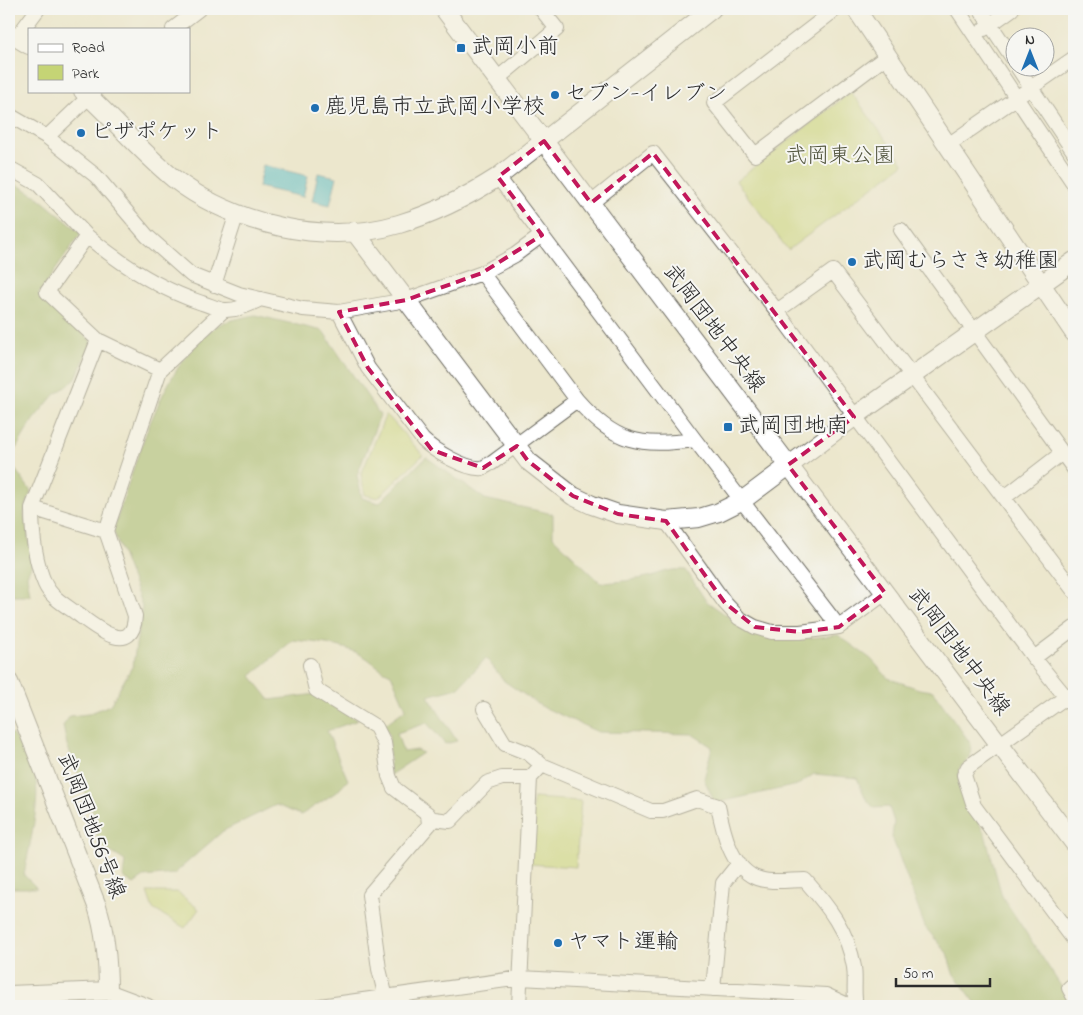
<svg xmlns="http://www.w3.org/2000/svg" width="1083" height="1015" font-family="'Indie Flower','Klee One',sans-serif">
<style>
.green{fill:#c5d475;stroke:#788050}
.forest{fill:#9cb666;stroke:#647048}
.water{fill:#51bbcd;stroke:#3e737c}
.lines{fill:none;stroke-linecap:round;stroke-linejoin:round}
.minor-casing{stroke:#6f6d64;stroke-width:16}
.tertiary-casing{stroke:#6f6d64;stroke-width:20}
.minor{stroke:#fff;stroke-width:14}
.tertiary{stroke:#fff;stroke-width:18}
.marked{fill:none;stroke:#c2185b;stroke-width:4;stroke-dasharray:10 6;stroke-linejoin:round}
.poi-dot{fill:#1f6fb2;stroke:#f6f6f2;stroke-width:2}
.labels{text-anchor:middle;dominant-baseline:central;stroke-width:4;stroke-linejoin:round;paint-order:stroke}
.poi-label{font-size:22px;fill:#2b2b2b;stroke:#f6f6f2;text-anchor:start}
.park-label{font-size:22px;fill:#52553e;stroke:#f6f6f2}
.street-label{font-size:22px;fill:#2b2b2b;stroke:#f6f6f2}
</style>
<rect width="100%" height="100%" fill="#f6f6f2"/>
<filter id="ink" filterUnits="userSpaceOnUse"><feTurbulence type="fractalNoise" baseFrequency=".02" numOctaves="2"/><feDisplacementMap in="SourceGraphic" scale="10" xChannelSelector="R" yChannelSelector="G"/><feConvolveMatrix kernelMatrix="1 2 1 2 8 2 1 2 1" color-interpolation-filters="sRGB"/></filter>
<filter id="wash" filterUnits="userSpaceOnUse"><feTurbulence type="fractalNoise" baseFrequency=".0096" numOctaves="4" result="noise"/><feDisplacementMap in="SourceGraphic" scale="20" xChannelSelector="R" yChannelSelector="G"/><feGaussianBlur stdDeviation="1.12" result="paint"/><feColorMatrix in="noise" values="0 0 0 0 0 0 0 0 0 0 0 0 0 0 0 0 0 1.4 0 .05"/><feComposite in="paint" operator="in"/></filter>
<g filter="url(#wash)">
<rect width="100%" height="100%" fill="#ece7cd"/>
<path class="green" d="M851 92 904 164 788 250 736 181Z
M386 414 423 455 378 498 365 495 361 475Z
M533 798 581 801 576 867 528 864Z
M147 892H177L199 909 185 928 153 909Z"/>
<path class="forest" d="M9 180 35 195 81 233 38 295 90 340 91 344 75 380 53 396 33 420 9 460Z
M255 315 323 331 380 415 357 475 362 498 379 503 426 457 485 499 553 514V537L601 583C618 582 635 580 652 576 666 571 670 569 686 570L706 601 739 624 766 638 790 640 838 635 871 659 888 678 919 689 933 691 971 744 970 758 959 769V786L985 834 1002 896 1074 1006H978L953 973 947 953 925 927 892 837 894 822 889 807 874 808 866 799 857 778 814 774 798 785 715 803 704 779 712 747 692 734 598 732 541 706 504 681 486 658 458 688 428 696 457 741 445 744 427 723 397 733 403 752 416 750 423 753 390 775 389 735 384 725 406 709 391 674C381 670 376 665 368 659 346 644 318 643 293 640L251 676 270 700 316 694 358 720 327 731 348 780 338 791 301 815 276 805 223 831 174 874 144 877 134 884 123 877 125 861 98 844 94 814 67 745 63 726 70 716 88 714 110 705 133 665 142 606 113 530C135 468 159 367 215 327 225 320 243 318 255 315Z
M9 461 31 491 24 514 33 562 27 575 30 595H9Z
M9 731C20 743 34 765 36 782 40 806 28 851 24 875L37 888H9Z"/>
<path class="water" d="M263 165 308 176 303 197 258 187Z
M318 173 337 177 330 205 312 201Z"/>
</g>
<g filter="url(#ink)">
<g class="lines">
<defs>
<path id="minor" d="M836 9 714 103 755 155 887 56
M957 9 1074 184
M980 9 1016 63
M173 29 199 9
M984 29 1012 9
M17 37 38 9
M1018 68 1074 152
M497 79 557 29 541 9
M9 115 47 137 96 176 147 236 191 275 239 294 303 309 339 312 406 300 482 273 515 255 542 235
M47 137 95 91
M948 145 1074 58
M9 168 38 184 87 236
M498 177 695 440 839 627
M591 203 653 153 777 311 1034 658 1074 707
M901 230 1074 469
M482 273 577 400C615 443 639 447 695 440
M214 285 237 213
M777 311 833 271 1074 591
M339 312 368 368 423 440C433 450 466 470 482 468 485 467 489 464 492 463L577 400
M98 340 32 508C32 532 35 562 45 584 51 598 67 606 79 615 95 627 133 658 135 616L106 531 160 370 224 310
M160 370 98 340 47 292 87 236C122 265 159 289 202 303 209 305 217 309 224 310 237 311 250 304 261 299
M1005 497 1062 453
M32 508 106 531
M666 521 725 603 739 618 755 627 772 632H800L839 627 885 593
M1034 658 1074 628
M310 665 316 690 376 727 384 743 389 776 394 788 428 814 429 825
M1074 693 1066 697 968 767 964 775 974 806 1074 940
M484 709 505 744 528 753 542 765
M1074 984 1069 988 1074 997
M713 989 723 883 739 863
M108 991 148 1006
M320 1006 521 978 826 995 850 1006
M388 1006 379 969 369 895 434 819 450 821 487 783 502 778H530L542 765 651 811H663L697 799 718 806C723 830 730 865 754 877 769 884 789 880 805 880 828 906 848 931 854 967 856 981 853 993 856 1006
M519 1006 530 778"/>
<path id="tertiary" d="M444 9 1074 843
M856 9 1074 333
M9 33 29 45
M83 91C114 119 141 152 173 178 234 225 325 246 399 224 435 213 467 197 498 177L712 9
M354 231 528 461 573 496 592 505 618 514 666 521 699 518 719 512 743 500 854 417 1074 261
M9 682 97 906C106 934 108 962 108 991L9 995"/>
</defs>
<use href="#minor" class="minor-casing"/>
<use href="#tertiary" class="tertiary-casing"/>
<use href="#minor" class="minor"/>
<use href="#tertiary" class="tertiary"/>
</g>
</g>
<path d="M0 0H1083V1015H0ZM544 141 591 203 653 153 854 417 788 465 885 593 839 627 800 632 755 627 725 603 666 521 618 514 573 496 528 461 517 446 483 468 432 450 368 368 339 312 406 300 482 273 542 235 498 177Z" fill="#ece7cd" fill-opacity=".55" fill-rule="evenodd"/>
<path class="marked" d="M544 141 591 203 653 153 854 417 788 465 885 593 839 627 800 632 755 627 725 603 666 521 618 514 573 496 528 461 517 446 483 468 432 450 368 368 339 312 406 300 482 273 542 235 498 177Z"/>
<g class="poi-dot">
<rect x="456" y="43" width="10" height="10" rx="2.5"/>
<circle cx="555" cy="95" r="5"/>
<circle cx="315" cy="108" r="5"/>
<circle cx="81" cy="133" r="5"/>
<circle cx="852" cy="262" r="5"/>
<rect x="723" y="422" width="10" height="10" rx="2.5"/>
<circle cx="558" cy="943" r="5"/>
</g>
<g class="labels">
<g class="poi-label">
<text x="471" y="48">武岡小前</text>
<text x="565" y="95">セブン-イレブン</text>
<text x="325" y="108">鹿児島市立武岡小学校</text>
<text x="91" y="133">ピザポケット</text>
<text x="862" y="262">武岡むらさき幼稚園</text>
<text x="738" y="427">武岡団地南</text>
<text x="568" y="943">ヤマト運輸</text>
</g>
<g class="park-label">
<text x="840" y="157">武岡東公園</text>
</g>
<g class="street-label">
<text transform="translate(713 329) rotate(53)">武岡団地中央線</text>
<text transform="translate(958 652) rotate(53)">武岡団地中央線</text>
<text transform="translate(90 826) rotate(69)">武岡団地56号線</text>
</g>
</g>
<rect width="1083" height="1015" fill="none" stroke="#f6f6f2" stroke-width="30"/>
<rect x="28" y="28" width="162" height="65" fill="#f6f6f2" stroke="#a5a5a2"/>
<rect x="38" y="44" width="25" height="8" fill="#ffffff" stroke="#a5a5a2"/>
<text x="72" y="52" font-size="15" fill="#2b2b2b">Road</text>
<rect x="38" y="65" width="25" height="15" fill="#c5d475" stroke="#a5a5a2"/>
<text x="72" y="78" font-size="15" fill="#2b2b2b">Park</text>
<g transform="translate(1030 52)"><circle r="24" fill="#f6f6f2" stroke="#a5a5a2"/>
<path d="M0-4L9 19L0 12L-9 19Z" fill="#1f6fb2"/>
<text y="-8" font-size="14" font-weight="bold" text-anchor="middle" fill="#2b2b2b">N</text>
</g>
<path d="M896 978v8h94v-8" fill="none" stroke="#2b2b2b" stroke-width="2.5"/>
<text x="903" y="978" font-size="15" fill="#2b2b2b" stroke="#f6f6f2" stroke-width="4" paint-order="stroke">50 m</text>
</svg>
